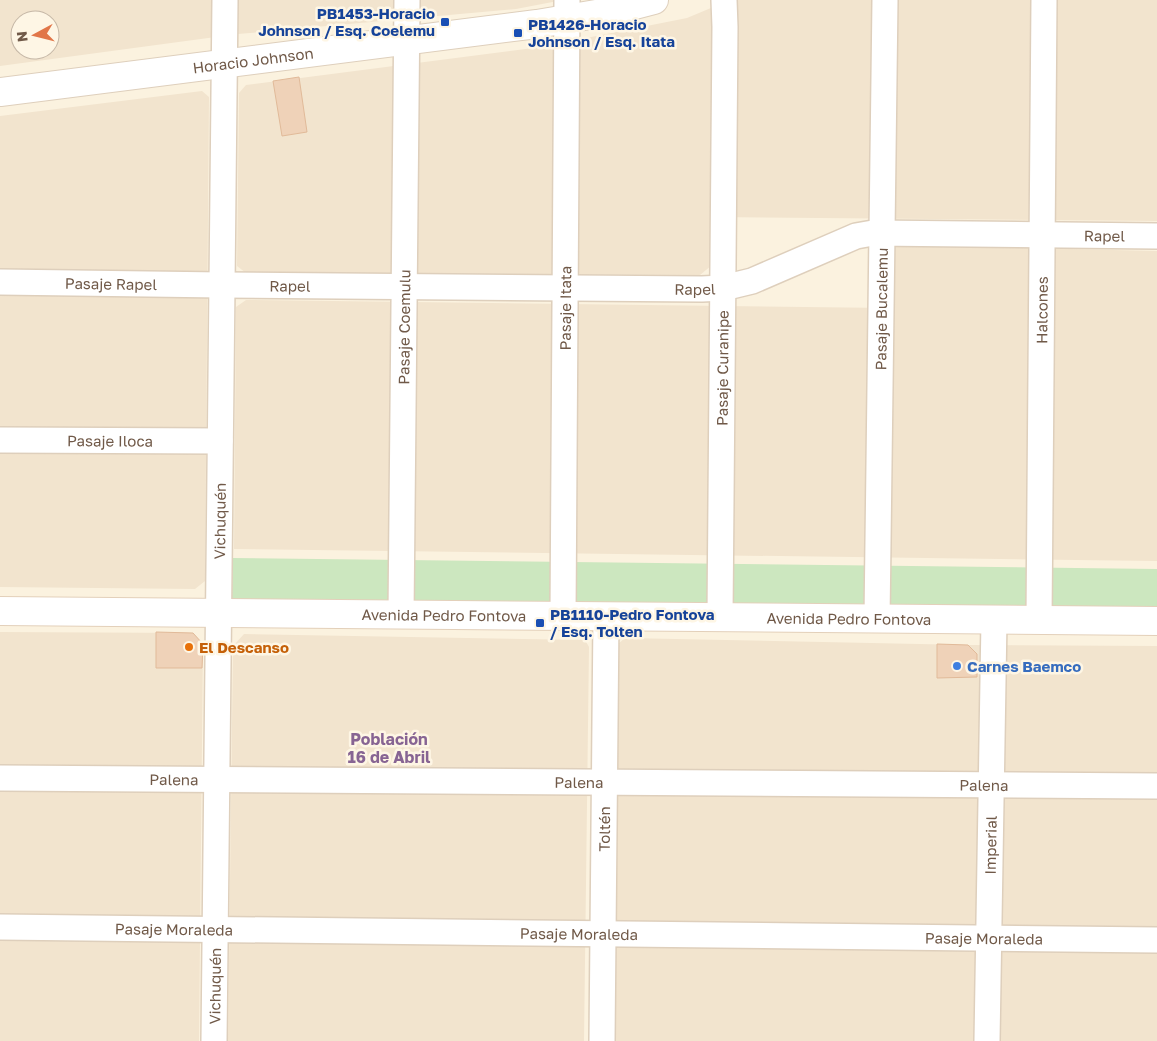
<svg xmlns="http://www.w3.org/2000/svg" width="1157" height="1041" font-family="'Golos Text',sans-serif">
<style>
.residential{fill:#f2e4ce;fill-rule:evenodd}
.green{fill:#cce7bf}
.building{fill:#efd2b8;stroke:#e1ba99}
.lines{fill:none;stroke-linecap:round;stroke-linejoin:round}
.minor-casing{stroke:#decfbc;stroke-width:28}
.tertiary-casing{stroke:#decfbc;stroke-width:30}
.secondary-casing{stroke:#e3d0ba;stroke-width:30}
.minor{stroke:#fff;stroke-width:25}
.tertiary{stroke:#fff;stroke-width:28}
.secondary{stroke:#fff;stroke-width:28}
.transit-dot{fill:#1a4fb4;stroke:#fef6e5;stroke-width:2}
.food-dot{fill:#e8710a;stroke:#fef6e5;stroke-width:2}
.shop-dot{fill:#3f7fe0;stroke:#fef6e5;stroke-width:2}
.labels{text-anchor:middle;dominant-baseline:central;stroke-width:5;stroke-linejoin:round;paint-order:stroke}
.transit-label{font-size:15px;font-weight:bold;fill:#164399;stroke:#fef6e5;text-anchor:start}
.street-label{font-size:15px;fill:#705948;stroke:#fef6e5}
.food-label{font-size:15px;font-weight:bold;fill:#c56008;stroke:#fef6e5;text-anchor:start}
.shop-label{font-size:15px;font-weight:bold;fill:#366cbe;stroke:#fef6e5;text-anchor:start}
.neighbourhood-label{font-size:16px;font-weight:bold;fill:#876493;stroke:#fef6e5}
</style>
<rect width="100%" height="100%" fill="#fbf2df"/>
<path class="residential" d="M0 0H563L516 9 238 34 0 66ZM20 20H50V50H20Z
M730 0H1157V221L714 217 712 265 700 275 246 273 237 266 239 93 246 85 541 47 687 18Z
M202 91 209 97 205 581 195 589 0 587V116Z
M890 245 1157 251V561L234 549 236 307 246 300 889 308Z
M0 632 193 633 203 644 199 1041H0Z
M244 634 585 640 589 647 584 1041H228L233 646Z
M625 638 968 645 1157 646V1041H611L617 645Z"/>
<path class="green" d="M233 558 1157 569V610L232 602Z"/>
<path class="building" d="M299 77 307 132 282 136 273 81Z
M156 632 193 633 203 644 202 668H156Z
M937 644 968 645 977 654V677L937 678Z"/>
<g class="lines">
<defs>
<g id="minor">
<path id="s1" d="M0 282 222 285 702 289 723 288 752 281 856 236 873 233 1157 236"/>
<path id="s2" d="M0 440 220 441"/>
<path id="s3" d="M401 615 407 0"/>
<path id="s4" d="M563 616 567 0"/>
<path id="s5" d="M720 617 725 27 724 0"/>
<path id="s6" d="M877 619 885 0"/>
<path id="s7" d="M1039 620 1044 0"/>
<path id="s8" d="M0 778 1157 786"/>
<path id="s9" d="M0 927 1157 940"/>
<path id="s10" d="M214 1041 225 0"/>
<path id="s11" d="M602 1041 606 616"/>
<path id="s12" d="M987 1041 994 620"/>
</g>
<g id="tertiary">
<path id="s13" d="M0 92 537 24 608 12 654 0"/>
</g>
<g id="secondary">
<path id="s14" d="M0 611 1157 621"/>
</g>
</defs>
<use href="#minor" class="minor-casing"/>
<use href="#tertiary" class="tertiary-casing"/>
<use href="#secondary" class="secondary-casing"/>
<use href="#minor" class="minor"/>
<use href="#tertiary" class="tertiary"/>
<use href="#secondary" class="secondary"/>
</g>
<g class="transit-dot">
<rect x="440" y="17" width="10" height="10" rx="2.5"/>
<rect x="513" y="28" width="10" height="10" rx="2.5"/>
<rect x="535" y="618" width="10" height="10" rx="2.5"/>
</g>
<circle class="food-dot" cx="189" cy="647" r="5"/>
<circle class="shop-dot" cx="957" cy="666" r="5"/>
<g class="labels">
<g class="transit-label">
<text x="435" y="13" text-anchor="end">PB1453-Horacio<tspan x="435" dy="17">Johnson / Esq. Coelemu</tspan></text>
<text x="528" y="24">PB1426-Horacio<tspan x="528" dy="17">Johnson / Esq. Itata</tspan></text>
<text x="550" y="614">PB1110-Pedro Fontova<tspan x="550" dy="17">/ Esq. Tolten</tspan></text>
</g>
<g class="street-label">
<text stroke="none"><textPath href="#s13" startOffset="255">Horacio Johnson</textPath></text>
<text stroke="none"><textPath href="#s1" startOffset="1115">Rapel</textPath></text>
<text stroke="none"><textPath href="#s1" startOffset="111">Pasaje Rapel</textPath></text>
<text stroke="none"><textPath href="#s1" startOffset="290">Rapel</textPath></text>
<text stroke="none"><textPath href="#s1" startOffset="695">Rapel</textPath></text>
<text stroke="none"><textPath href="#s4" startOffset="308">Pasaje Itata</textPath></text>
<text stroke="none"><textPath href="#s6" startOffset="310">Pasaje Bucalemu</textPath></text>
<text stroke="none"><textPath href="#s7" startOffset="310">Halcones</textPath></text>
<text stroke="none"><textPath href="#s3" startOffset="288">Pasaje Coemulu</textPath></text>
<text stroke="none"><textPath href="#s5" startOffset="249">Pasaje Curanipe</textPath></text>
<text stroke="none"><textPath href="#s2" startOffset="110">Pasaje Iloca</textPath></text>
<text stroke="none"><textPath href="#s10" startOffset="520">Vichuquén</textPath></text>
<text stroke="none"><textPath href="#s14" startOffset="444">Avenida Pedro Fontova</textPath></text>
<text stroke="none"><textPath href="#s14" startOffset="849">Avenida Pedro Fontova</textPath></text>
<text stroke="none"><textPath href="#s8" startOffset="174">Palena</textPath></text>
<text stroke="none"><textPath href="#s8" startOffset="579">Palena</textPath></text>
<text stroke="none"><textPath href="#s8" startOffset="984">Palena</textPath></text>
<text stroke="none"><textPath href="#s11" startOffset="212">Toltén</textPath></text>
<text stroke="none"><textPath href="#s12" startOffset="196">Imperial</textPath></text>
<text stroke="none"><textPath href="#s9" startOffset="174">Pasaje Moraleda</textPath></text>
<text stroke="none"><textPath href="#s9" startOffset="579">Pasaje Moraleda</textPath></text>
<text stroke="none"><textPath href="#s9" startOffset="984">Pasaje Moraleda</textPath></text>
<text stroke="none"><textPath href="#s10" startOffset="55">Vichuquén</textPath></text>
</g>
<g class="food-label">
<text x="199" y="647">El Descanso</text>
</g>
<g class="shop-label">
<text x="967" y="666">Carnes Baemco</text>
</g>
<g class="neighbourhood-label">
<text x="389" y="739">Población<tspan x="389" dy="18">16 de Abril</tspan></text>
</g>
</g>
<g transform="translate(35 35) rotate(263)"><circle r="24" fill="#fef6e5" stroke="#c5b7a6"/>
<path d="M0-4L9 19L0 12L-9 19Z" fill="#e17648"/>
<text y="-8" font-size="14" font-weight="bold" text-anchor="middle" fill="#705948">N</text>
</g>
</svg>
